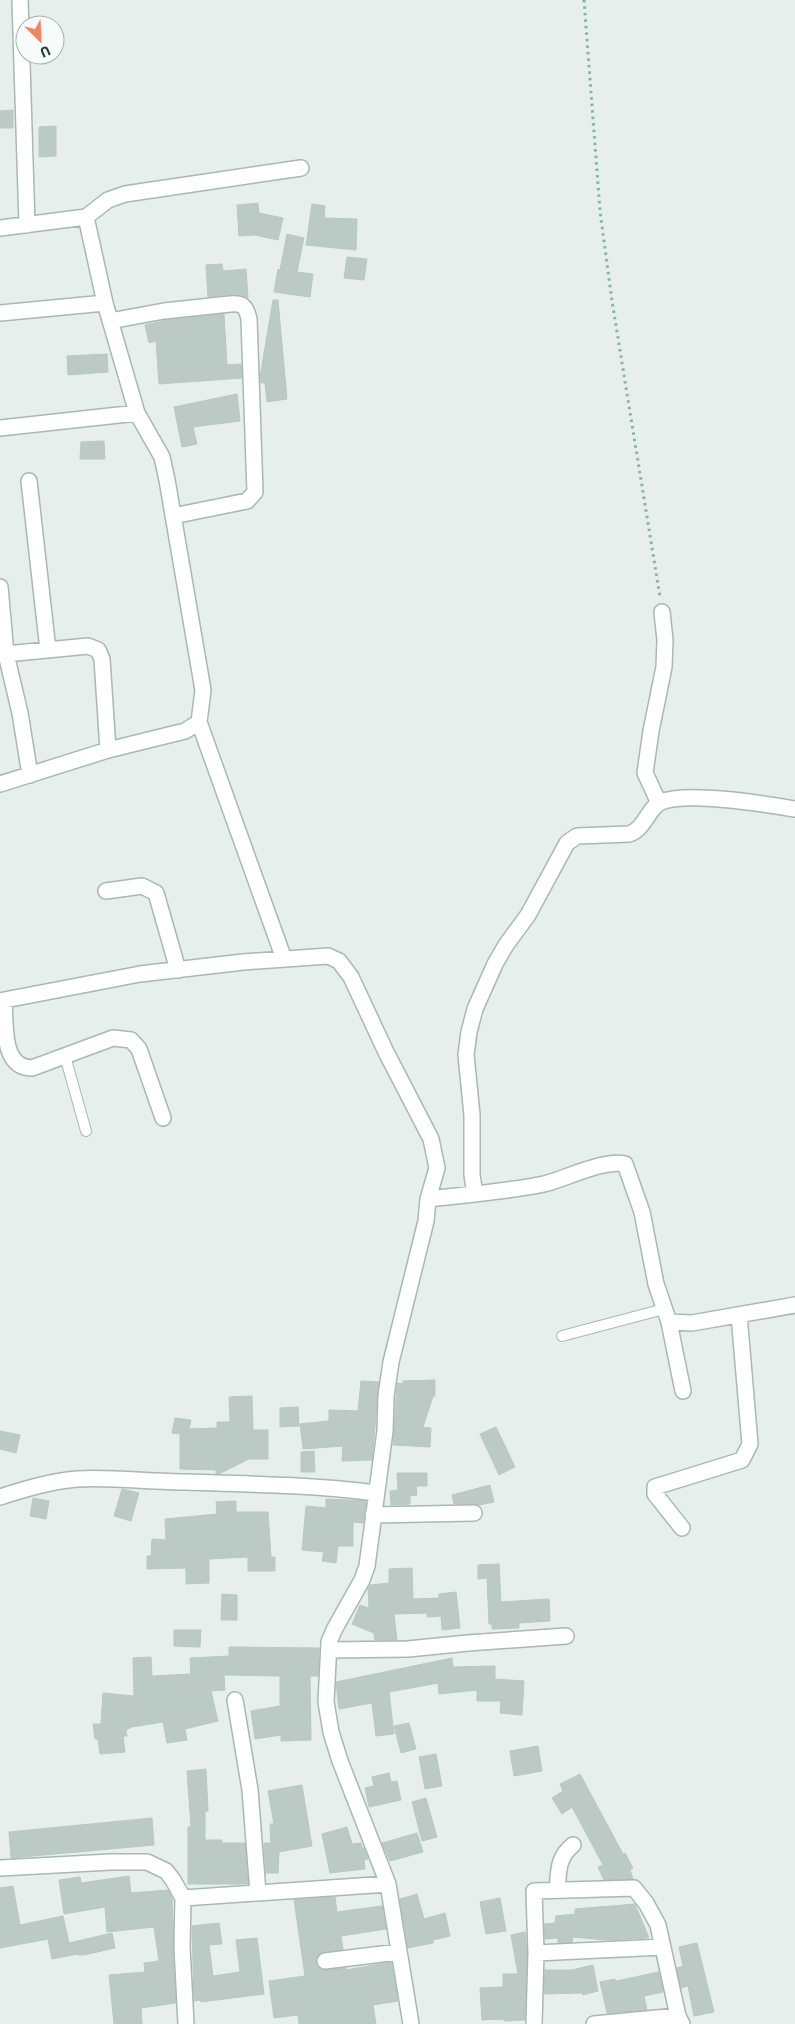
<svg xmlns="http://www.w3.org/2000/svg" width="795" height="2024" font-family="'IBM Plex Sans',sans-serif">
<style>
.building{fill:#bbcac4;stroke:#b8c9c2}
.lines{fill:none;stroke-linecap:round;stroke-linejoin:round}
.service-casing{stroke:#a8b8b2;stroke-width:12}
.minor-casing{stroke:#a8b8b2;stroke-width:18}
.path{stroke:#86b3a5;stroke-width:3;stroke-dasharray:2.5 4;stroke-linecap:butt}
.service{stroke:#fff;stroke-width:10}
.minor{stroke:#fff;stroke-width:15}
</style>
<rect width="100%" height="100%" fill="#e6efeb"/>
<path class="building" d="M13 110V128H0V111Z
M56 126V156L39 157V127Z
M258 203 259 213 283 218 278 240 255 235 239 236 237 205Z
M312 204 325 206 324 218 357 219 356 250 306 245Z
M287 234 304 238 297 272 313 274 310 297 274 292 278 269 280 270Z
M347 257 367 259 364 280 344 278Z
M222 264 223 271 246 269 248 298 235 294 208 297 206 265Z
M273 300H278L287 399 267 402 265 383H261L260 377Z
M224 314 227 365 241 364 242 378 159 384 156 341 149 343 145 325 168 320Z
M107 354 108 372 68 375 67 356Z
M237 394 240 421 193 427 197 444 182 447 174 407Z
M104 441 105 459H80L81 442Z
M435 1380V1396H433L423 1427 431 1428 430 1447 393 1445 397 1383 403 1384V1381Z
M361 1381 379 1382 372 1460 342 1461 343 1446 303 1449 300 1424 329 1421V1410L358 1411Z
M252 1396 253 1430H268V1459H249L219 1474H216V1470L180 1469V1434L172 1433 175 1418 191 1420 189 1429 217 1428V1422H230L229 1397Z
M298 1407 299 1426 280 1427V1408Z
M496 1427 515 1467 499 1475 480 1434Z
M0 1431 20 1435 16 1453 0 1449Z
M314 1451 315 1472H301V1452Z
M397 1473H427V1486H416L417 1495 410 1496V1504L391 1505 390 1491 398 1490Z
M490 1485 494 1502 479 1505 474 1504H454L452 1495Z
M122 1489 139 1493 131 1521 114 1516Z
M33 1498 49 1501 46 1519 30 1516Z
M326 1499 366 1501 363 1523 353 1522V1546H338L336 1563 322 1561 324 1552 302 1550 306 1506 326 1508Z
M236 1501V1512H268L271 1557H275V1571H248V1557L209 1559V1583L186 1584V1568L147 1569V1556H151L152 1539 166 1540 165 1519 217 1514 216 1502Z
M499 1564 501 1602 549 1599 550 1621 519 1623V1628L492 1629V1624H489L487 1578 478 1579V1565Z
M412 1568 413 1599 439 1598V1594L456 1592 460 1628 442 1630 441 1616 427 1617V1613L394 1614 397 1640H375L374 1633 352 1624 360 1605 369 1608 368 1589 370 1585 389 1583V1569Z
M222 1594 237 1595V1620H221Z
M174 1630H201L200 1647 174 1646Z
M229 1647 319 1648 318 1676H310L311 1740 281 1741V1735L255 1739 251 1711 280 1706V1676L224 1675 225 1690 211 1691 218 1721 185 1729 187 1740 167 1743 163 1722 132 1727 126 1730 127 1736H123L125 1752 100 1754 98 1739H95L93 1724H101L103 1693 134 1696 133 1658 151 1657 152 1676 191 1674 190 1658 229 1656Z
M452 1658 453 1667 495 1666V1679L524 1681 522 1715 500 1713 501 1701H477V1690L439 1694 438 1683 389 1692 394 1734 376 1736 372 1703 339 1709 336 1682Z
M409 1723 416 1749 401 1753 394 1726Z
M538 1746 542 1771 514 1776 510 1751Z
M436 1754 442 1786 425 1789 419 1757Z
M206 1769 208 1811H205V1840H222L221 1843H245L248 1884H188V1827H191L187 1771Z
M389 1773 391 1782 397 1781 401 1800 369 1807 365 1788 374 1786 372 1777Z
M580 1774 623 1854 625 1853 633 1868 630 1870 633 1879 604 1880 598 1867 603 1865 572 1807 562 1814 552 1798 563 1791 560 1784Z
M302 1785 312 1846 279 1852 278 1873H266L264 1843H271L270 1824H274L268 1791Z
M426 1798 437 1837 422 1841 412 1802Z
M152 1818 154 1845 11 1858 9 1832Z
M347 1827 352 1844 361 1843 362 1848H364L368 1859 364 1860 365 1869 330 1873 322 1834Z
M417 1833 423 1852 390 1861 382 1843Z
M129 1876 131 1893 168 1890 172 1898 176 2003 141 2008 142 2024H114L109 1975 145 1972 144 1963 159 1961 154 1927 107 1932 105 1907 64 1914 59 1880 80 1877 81 1883Z
M13 1886 20 1925 63 1916 69 1943 112 1933 115 1948 84 1955H78V1954L52 1959 48 1939 0 1948V1888Z
M417 1894 424 1919 445 1913 450 1936 433 1940V1943L408 1948 400 1899Z
M335 1897 337 1912 382 1906 386 1929 341 1936 343 1949 320 1953 316 1958 317 1966 322 1970 346 1968V1970L391 1962 398 2001 373 2005 376 2024H299L298 2015 274 2018 269 1981 305 1976 294 1900Z
M500 1898 506 1931 486 1934 480 1902Z
M635 1904 649 1938 606 1940 573 1937 572 1942 558 1943V1938L545 1939 544 1924 555 1923 556 1916 575 1914V1909Z
M219 1923 222 1944 209 1945 213 1976 240 1972 236 1940 257 1938 264 1994 201 2002 200 2000 194 2001 192 1926Z
M525 1932 527 1953 525 2020 504 2021V2019L482 2020 480 1988 503 1987V1974H518L511 1935Z
M697 1943 714 2012 694 2016 688 1986 681 1988 677 1968 683 1966 679 1947Z
M593 1965 598 1991 583 1995 582 1993 544 1994 545 1970H572Z
M659 1972 663 1992 644 1996 647 2010 607 2013 600 1982 615 1979 616 1981Z"/>
<g class="lines">
<defs>
<path id="service" d="M65 1056 86 1131
M562 1336 664 1309"/>
<path id="minor" d="M20 0 27 225
M0 228 86 217 108 200 125 194 301 168
M0 313 105 303
M110 321 164 311 230 304C243 303 246 306 249 319L255 492 247 501 173 516
M0 428 137 413
M29 481 48 650
M0 587 6 654 20 713 30 775
M6 654 88 646 98 650 102 659 108 750
M199 722 284 959
M0 784 108 750 185 731 199 722 203 690 167 480 162 457 137 413 105 303 86 217
M659 803 645 773 651 731 664 667 665 640 662 612
M106 891 142 886 156 893 178 970
M0 1001 140 974 243 962 328 956 339 961 351 977 386 1052 431 1139 437 1168 428 1199 475 1194 472 1175V1115L466 1055 469 1032 475 1009 495 964 506 945 528 915 567 843 577 836 629 834C645 829 648 808 661 802 687 791 765 804 795 809
M4 1001C6 1024 1 1068 32 1068L113 1038 131 1040 139 1049 163 1118
M475 1194C498 1191 521 1189 544 1184 565 1179 604 1159 625 1164L642 1212 656 1284 669 1322 692 1323 795 1305
M669 1322 683 1391
M0 1497C25 1489 51 1481 77 1479 114 1477 150 1482 187 1482 250 1484 313 1485 376 1493
M373 1515 474 1513
M682 1528 655 1494V1487L742 1460 750 1444 739 1315
M329 1650 408 1649 468 1643 566 1636
M235 1700 250 1790 258 1893
M0 1868 111 1862H147L166 1871 173 1880 183 1898 388 1884
M557 1890C559 1871 557 1858 573 1845
M183 1898 182 1947 186 2024
M663 1947 536 1953 534 1891 634 1888 646 1903 658 1925 678 2016 682 2024
M325 1961 398 1952
M411 2024 388 1884 340 1761 331 1732 326 1702 329 1642 334 1630 362 1580 367 1566 385 1431 386 1396 391 1362 426 1221 428 1199
M534 2024 536 1953
M594 2024 678 2016"/>
</defs>
<use href="#service" class="service-casing"/>
<use href="#minor" class="minor-casing"/>
<path class="path" d="M584 0 600 211 612 301 660 597"/>
<use href="#service" class="service"/>
<use href="#minor" class="minor"/>
</g>
<g transform="translate(40 40) rotate(156)"><circle r="24" fill="#f7fbf9" stroke="#a3b1ad"/>
<path d="M0-4L9 19L0 12L-9 19Z" fill="#f4845f"/>
<text y="-8" font-size="14" font-weight="bold" text-anchor="middle" fill="#24423a">U</text>
</g>
</svg>
